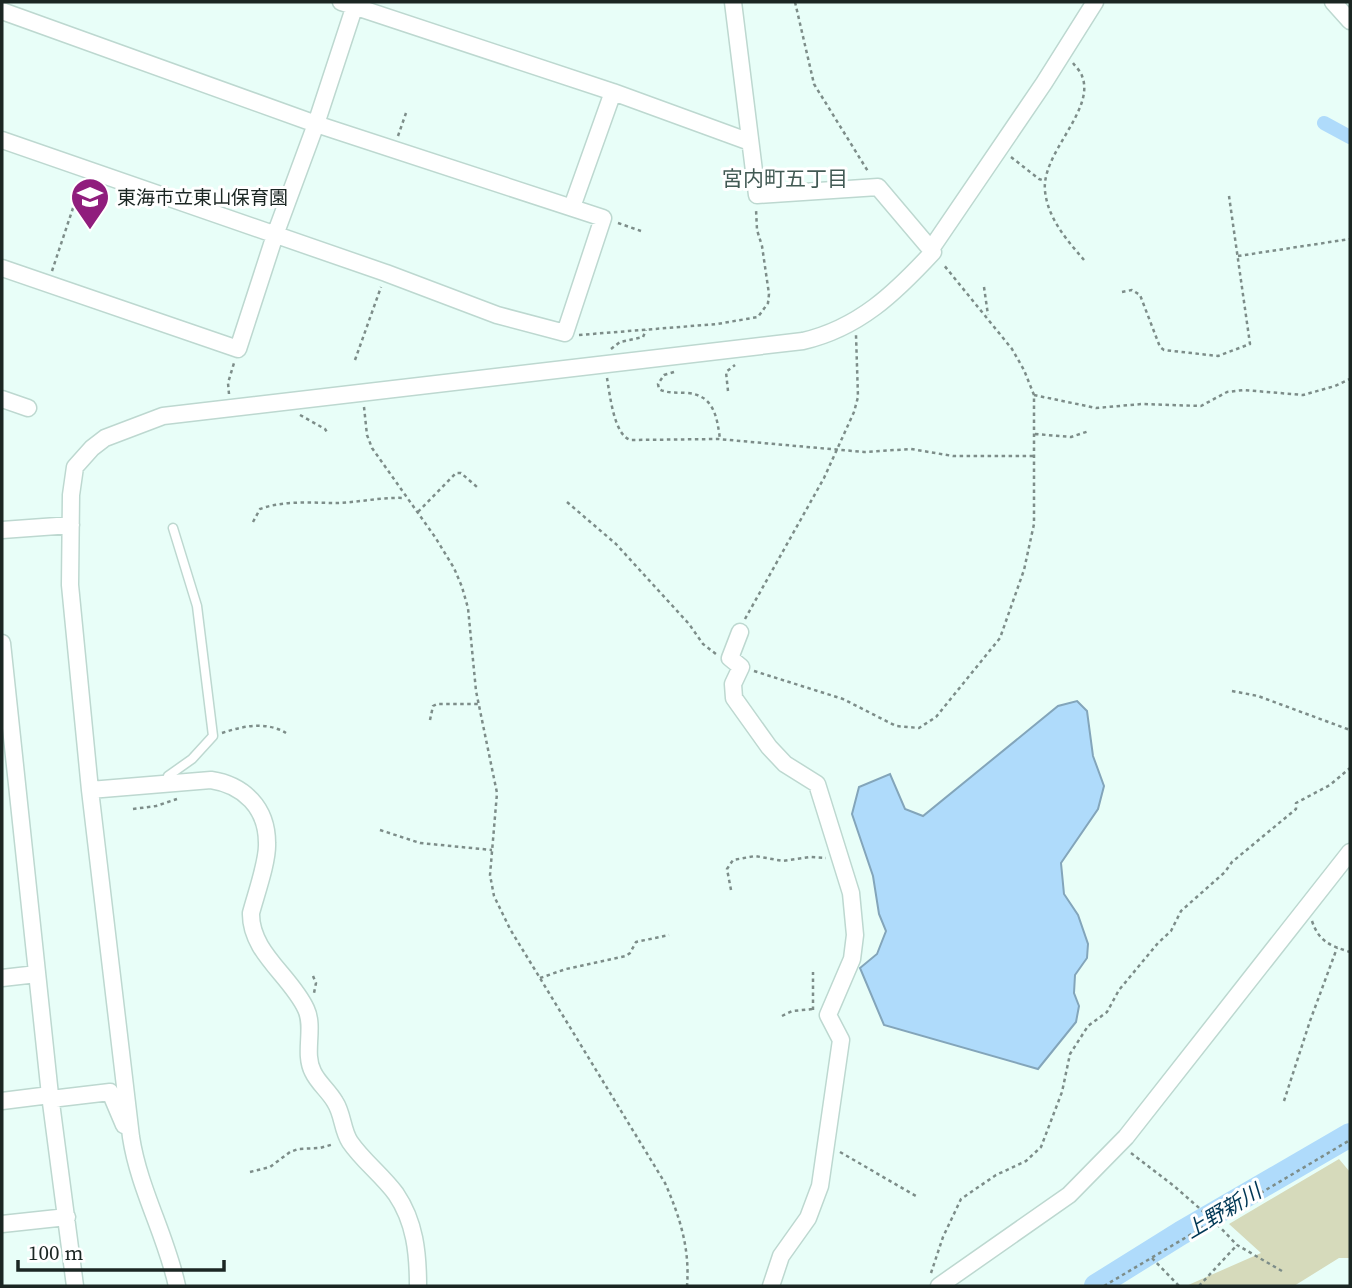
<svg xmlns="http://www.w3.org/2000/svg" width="1352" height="1288" font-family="'Source Serif 4','Noto Sans JP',serif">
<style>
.green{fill:#d6dabb}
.water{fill:#afdbfb;stroke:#83a5ba;stroke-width:2}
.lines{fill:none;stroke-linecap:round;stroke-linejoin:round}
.canal{stroke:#afdbfb;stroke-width:14}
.river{stroke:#afdbfb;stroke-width:24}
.lane-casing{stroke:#bdd8d0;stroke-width:11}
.street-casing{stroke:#bdd8d0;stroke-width:19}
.path{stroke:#7d8d89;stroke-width:2.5;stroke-dasharray:3.5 3.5;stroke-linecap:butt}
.lane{stroke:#fff;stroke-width:8}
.street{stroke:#fff;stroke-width:16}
.labels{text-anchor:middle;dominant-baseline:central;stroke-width:6;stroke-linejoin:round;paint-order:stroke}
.poi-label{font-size:19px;fill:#1b2623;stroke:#fff;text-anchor:start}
.neighbourhood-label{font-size:21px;fill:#425a54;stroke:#fff}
.water-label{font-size:21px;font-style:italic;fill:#003755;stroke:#fff}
</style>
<rect width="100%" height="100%" fill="#e8fef8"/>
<path class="green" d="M1339 1159 1350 1172V1258H1339L1294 1286H1186L1261 1253 1229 1224Z"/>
<path class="water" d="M1077 701 1087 711 1093 756 1104 786 1098 809 1061 863 1064 894 1078 915 1088 944 1087 958 1075 975 1074 993 1079 1006 1076 1022 1038 1069 884 1025 860 968 877 954 886 931 879 914 873 876 852 814 859 787 890 774 905 809 923 816 1058 706Z"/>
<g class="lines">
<path class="canal" d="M1324 123 1350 137"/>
<path class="river" d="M1096 1286 1181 1233 1350 1135"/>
<defs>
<path id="lane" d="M166 783 168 776 192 759 213 736 197 606 173 528"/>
<path id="street" d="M341 2 613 92 750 142
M1333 2 1350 21
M2 11 316 124 603 218 565 333 497 315 386 273 2 140
M572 207 613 92
M931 249 1044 83 1095 2
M2 268 238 349 275 235 316 124 356 2
M2 399 28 408
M2 530 71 525
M740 632 730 658 741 667 733 684 734 698 769 747 785 764 817 784 851 893 855 935 852 959 828 1015 841 1040 820 1186 808 1218 781 1256 771 1286
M2 643 50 1095 75 1286
M90 790 211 780C244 785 267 808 267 843 268 861 256 894 251 913 250 952 291 976 306 1009 315 1028 303 1053 313 1072 318 1083 329 1091 335 1102 343 1114 342 1130 350 1142 363 1161 382 1175 396 1194 415 1222 418 1253 418 1286
M2 978 37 974
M51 1099 110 1092 124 1125
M2 1101 50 1095
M2 1224 67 1217
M177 1286C166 1235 139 1189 131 1137L90 790 70 585 71 495 75 467 92 448 105 438 163 416 803 341C859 328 895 293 933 252L878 187 757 195 733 2
M939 1286 1069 1195 1126 1137 1350 852"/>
</defs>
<use href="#lane" class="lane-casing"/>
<use href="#street" class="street-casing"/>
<path class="path" d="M795 2 814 84 869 173
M1073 63C1076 67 1081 72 1082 76 1096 110 1041 153 1045 191 1048 219 1067 240 1084 260
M398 136 406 113
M1011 157 1039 179 1045 181
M618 223 641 231
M1238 256 1350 239
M52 271 82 181
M984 287 988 315
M1122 292 1132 290 1140 295 1160 347 1164 350 1218 356 1250 344 1229 196
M579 335 717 324 758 317 768 303 769 294 762 246 757 230 756 209
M611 349 620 342 643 337 646 330
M355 360 381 287
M674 372 664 375 658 384 659 389C668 394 677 392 687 393 714 395 717 417 720 439
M607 378C610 395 614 436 631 440L718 439 864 452 911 449 953 456H1035
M728 391 726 372 735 365
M229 394 228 383 234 363
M1034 395 1096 408 1142 404 1201 406 1227 392 1244 390 1303 395 1335 386 1350 379
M364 407 367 435 372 448 435 537 454 568 462 587 468 608 476 691 497 793 490 875 494 896 510 929 665 1183C680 1217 690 1249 687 1286
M300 415 325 429 328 434
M1035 434 1071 437 1089 431
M567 502 616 544 689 624 703 644 716 654
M418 512 456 473H461L477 487
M253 522 260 509C284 500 313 503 338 503 361 502 382 497 405 498
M745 619 824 478 854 412 858 397 856 335
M754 671 843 699 896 726 919 728 936 717 1000 638 1024 570 1034 524V395L1024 370 1012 349 943 264
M1232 691 1258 696 1350 730
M430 720 433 706 437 704H480
M222 733C243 726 266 721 286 733
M133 809 156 806 177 799
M380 830 420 843 492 850
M731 890 727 869 733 860 755 856 783 861 810 857 826 858
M1312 921C1319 942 1331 946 1350 952
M313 976 316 983 314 993
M540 978 566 969 626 956 630 953 636 942 669 935
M813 1010V972
M782 1016 792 1011 813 1009
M1284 1101 1310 1021 1337 948
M840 1152 916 1196
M1131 1153 1174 1186 1214 1221 1237 1245 1282 1271
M250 1172 270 1167 290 1152 298 1149 320 1148 334 1144
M1152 1258 1179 1286
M931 1273 943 1237 961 1199 996 1175 1026 1161 1041 1147 1062 1092 1070 1054 1088 1026 1107 1012 1119 990 1158 943 1171 931 1181 911 1225 872 1232 862 1296 809V803L1330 785 1350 768
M1104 1286 1350 1140
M1199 1286 1237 1245"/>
<use href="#lane" class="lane"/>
<use href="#street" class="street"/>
</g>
<defs>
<symbol id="school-pin" viewBox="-11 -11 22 30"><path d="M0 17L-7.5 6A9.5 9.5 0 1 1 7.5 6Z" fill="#901d7d" stroke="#fff"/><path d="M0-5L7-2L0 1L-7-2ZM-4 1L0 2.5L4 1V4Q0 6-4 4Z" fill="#fff"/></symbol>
</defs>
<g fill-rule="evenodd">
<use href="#school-pin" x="68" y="175" width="44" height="60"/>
</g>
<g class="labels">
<g class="poi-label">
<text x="117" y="197">東海市立東山保育園</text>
</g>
<g class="neighbourhood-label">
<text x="785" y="178">宮内町五丁目</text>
</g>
<g class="water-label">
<text transform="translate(1223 1211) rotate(-31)">上野新川</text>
</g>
</g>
<rect width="1352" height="1288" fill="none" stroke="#1b2623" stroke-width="7"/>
<path d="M18 1260v10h206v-10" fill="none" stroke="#1b2623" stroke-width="3.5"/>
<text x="28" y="1260" font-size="21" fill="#1b2623" stroke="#ffffff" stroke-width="5" paint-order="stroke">100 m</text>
</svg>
